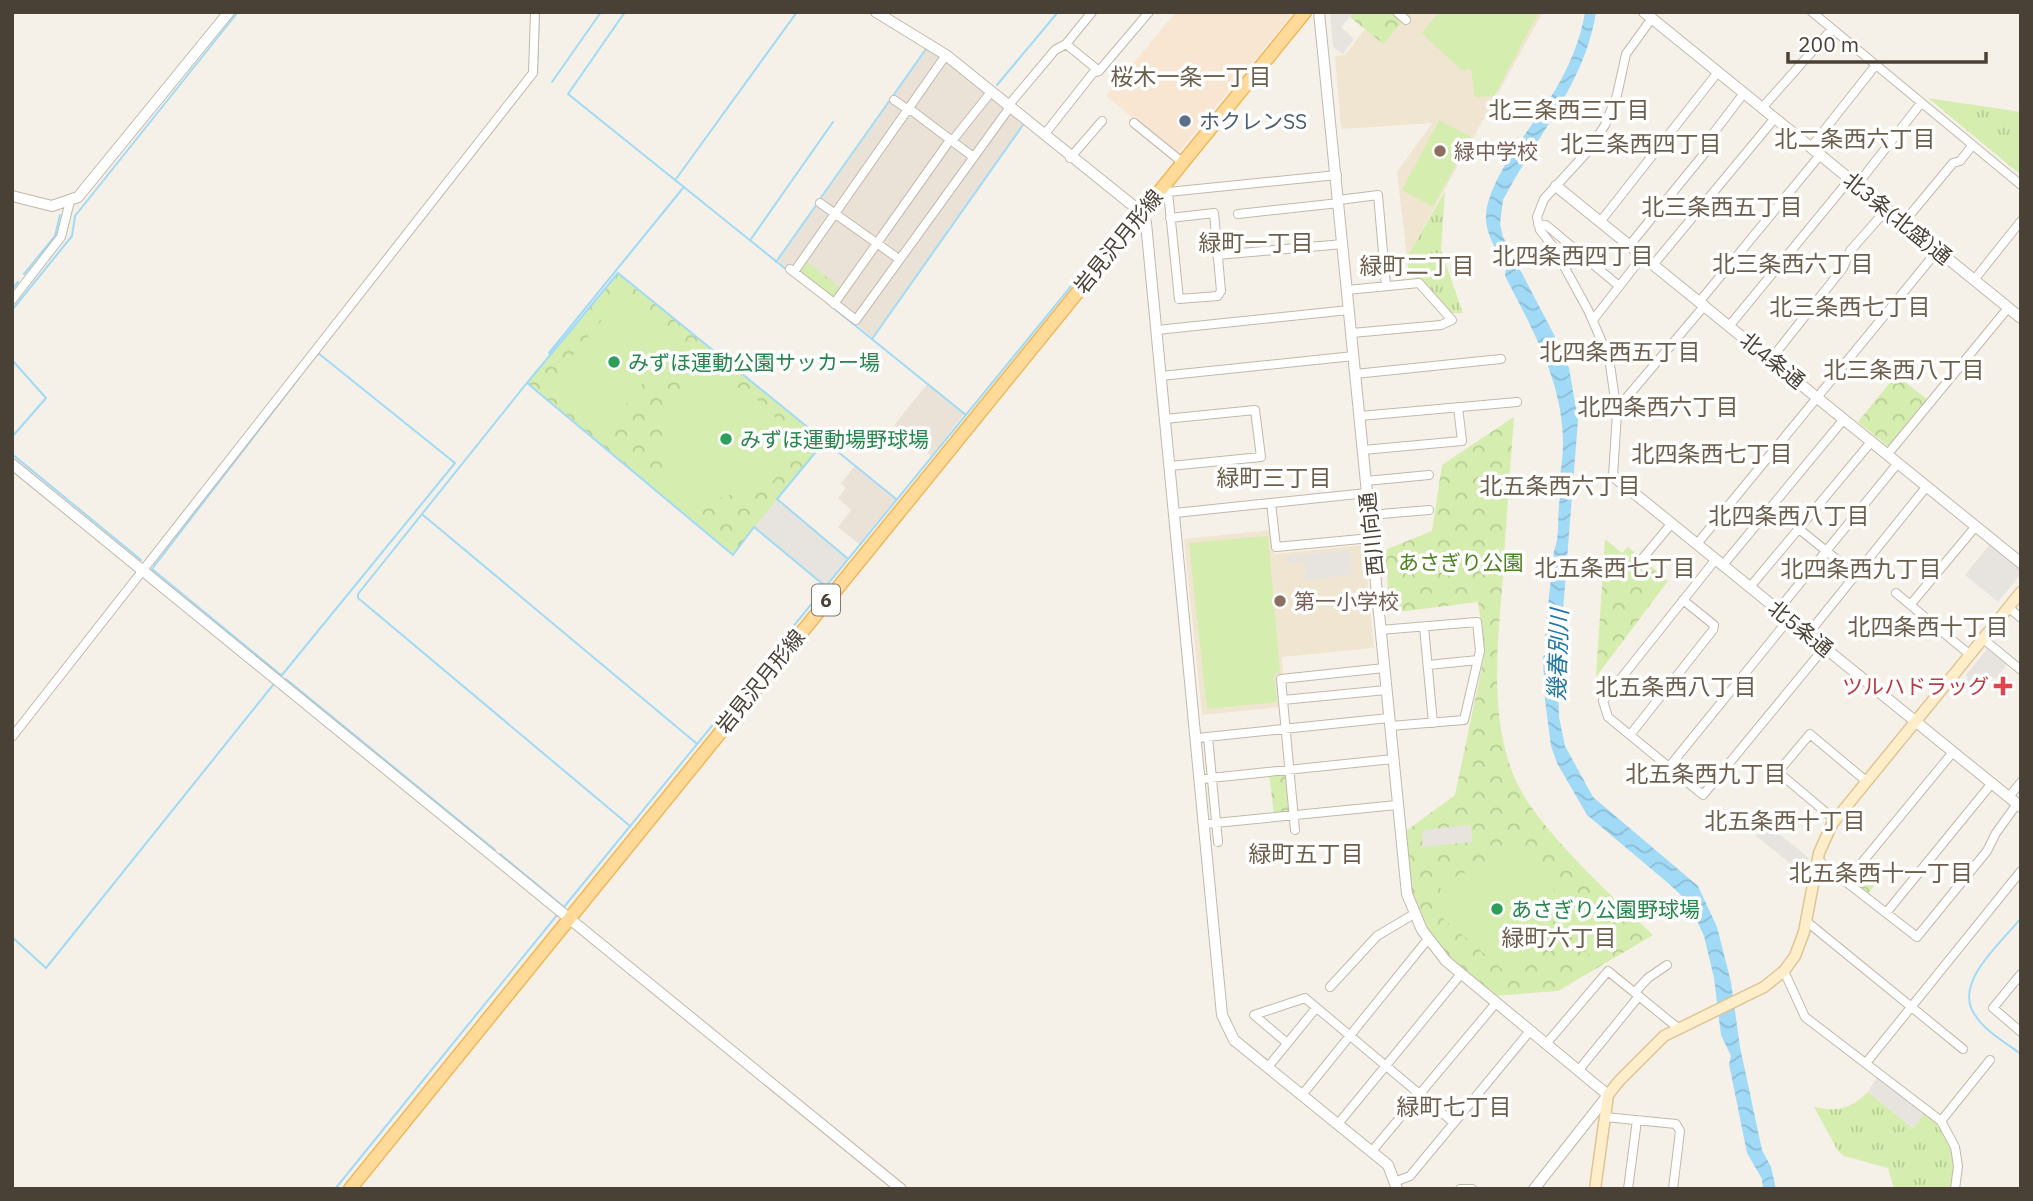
<svg xmlns="http://www.w3.org/2000/svg" width="2033" height="1201" font-family="'IBM Plex Sans','Noto Sans JP',sans-serif">
<style>
.residential{fill:#eae2d6}
.commercial{fill:#f9e6d2}
.education{fill:#f0e5d1}
.grass{fill:url(#grass-tufts)}
.park{fill:url(#park-crowns)}
.pitch{fill:#d5edae}
.parking{fill:#e7e4e0}
.water{fill:url(#water-waves)}
.lines{fill:none;stroke-linecap:round;stroke-linejoin:round}
.stream{stroke:#a0daf7;stroke-width:2}
.minor-casing{stroke:#c2b8aa;stroke-width:10}
.tertiary-casing{stroke:#c2b8aa;stroke-width:12}
.secondary-casing{stroke:#ddc596;stroke-width:13}
.primary-casing{stroke:#efb85d;stroke-width:15}
.minor{stroke:#fff;stroke-width:8}
.tertiary{stroke:#fff;stroke-width:10}
.secondary{stroke:#ffeec9;stroke-width:10}
.primary{stroke:#ffda98;stroke-width:12}
.service-dot{fill:#5c6f8a;stroke:#fff;stroke-width:2.5}
.education-dot{fill:#8d6e63;stroke:#fff;stroke-width:2.5}
.leisure-dot{fill:#2e9e5b;stroke:#fff;stroke-width:2.5}
.health-dot{fill:#e0444e;stroke:#fff;stroke-width:2.5}
.labels{text-anchor:middle;dominant-baseline:central;stroke-width:7;stroke-linejoin:round;paint-order:stroke}
.shield{fill:#fff;stroke:#807a72;stroke-width:2}
.shield-label{font-size:19px;font-weight:bold;fill:#4a4136}
.service-label{font-size:21px;fill:#4e5e75;stroke:#fff;text-anchor:start}
.education-label{font-size:21px;fill:#785e54;stroke:#fff;text-anchor:start}
.street-label{font-size:21px;fill:#4a4136;stroke:#fff}
.leisure-label{font-size:21px;fill:#27864d;stroke:#fff;text-anchor:start}
.park-label{font-size:21px;fill:#4e8223;stroke:#fff}
.health-label{font-size:21px;fill:#be3a42;stroke:#fff;text-anchor:end}
.neighbourhood-label{font-size:23px;fill:#6e5e4c;stroke:#fff}
.water-label{font-size:23px;font-style:italic;fill:#2178a7;stroke:#fff}
</style>
<defs>
<pattern id="grass-tufts" width="24" height="20" patternUnits="userSpaceOnUse" patternTransform="scale(1.75)"><rect width="24" height="20" fill="#d5edae"/><path d="M3 7l-1-3M5 7V3M7 7l1-3M15 17l-1-3M17 17v-4M19 17l1-3" fill="none" stroke="#b8cc96"/></pattern>
<pattern id="park-crowns" width="20" height="18" patternUnits="userSpaceOnUse" patternTransform="scale(1.75)"><rect width="20" height="18" fill="#d5edae"/><path d="M2 6a3 3 0 1 1 6 0M12 15a3 3 0 1 1 6 0" fill="none" stroke="#b8cc96"/></pattern>
<pattern id="water-waves" width="16" height="10" patternUnits="userSpaceOnUse" patternTransform="scale(1.75)"><rect width="16" height="10" fill="#a0daf7"/><path d="M0 5q4-4 8 0t8 0" fill="none" stroke="#8bbcd4"/></pattern>
</defs>
<rect width="100%" height="100%" fill="#f6f1e8"/>
<path class="residential" d="M928 47 950 60 1024 124 872 337 778 261Z
M928 383 965 413 931 456 894 425Z
M855 466 896 499 859 544 838 527 851 510 838 498 846 488 841 483Z"/>
<path class="commercial" d="M1176 12H1294L1177 154 1106 96Z"/>
<path class="education" d="M1408 12H1543L1407 257 1397 172 1432 123 1341 129 1335 56 1345 55 1365 29 1383 44Z
M1271 530 1274 554 1364 545 1374 648 1282 657 1283 675 1278 677 1281 707 1202 715 1184 539Z"/>
<path class="grass" d="M1928 98 2021 112V175Z
M1445 191 1441 250 1463 313H1452L1422 280 1409 275 1407 257Z
M1868 1092 1913 1128 1925 1112C1950 1135 1957 1156 1952 1189H1894L1888 1168 1844 1156 1838 1151 1814 1107C1838 1112 1850 1109 1868 1092Z"/>
<path class="park" d="M1354 12H1393L1403 21 1383 44 1350 17Z
M806 261 842 289 834 299 798 271Z
M618 274 824 441 777 500 847 559 825 585 755 526 733 554 528 383Z
M1896 375 1928 400 1890 448 1858 422Z
M1514 417C1510 470 1506 523 1503 576 1498 643 1488 718 1516 781 1537 828 1615 899 1653 935L1558 991 1492 996 1433 941 1412 902 1402 834 1455 795 1485 652 1478 602 1390 613 1385 550 1432 531 1442 465Z
M1605 539 1622 553 1628 547 1668 581 1596 677Z
M1289 770 1293 814 1274 816 1269 772Z
M1868 857 1885 872 1866 896 1848 882Z"/>
<path class="pitch" d="M1439 12H1539L1494 96 1475 97 1471 69 1461 70 1422 33Z
M1439 120 1471 137 1433 207 1402 190Z
M621 297 676 343 606 428 551 381Z
M702 377C747 379 819 437 773 481L689 508 663 486C665 447 656 391 702 377Z
M1268 536 1280 673 1274 674 1277 702 1207 709 1189 543Z
M1522 847C1575 879 1563 956 1503 970L1438 914 1441 883Z
M1595 900 1619 931 1589 955 1564 924Z"/>
<path class="parking" d="M1330 12H1354L1341 27 1354 39 1343 54 1333 47Z
M777 500 847 559 825 585 755 526Z
M1990 544 2021 569V574L1998 602 1965 575Z
M1350 550 1352 575 1306 580 1304 561 1287 563V556Z
M1987 649 2007 664 1996 679 1991 676 1979 692 1965 681 1968 678 1966 675Z
M1471 825 1472 842 1422 847 1423 830Z
M1764 826 1772 833 1774 830 1809 858 1802 873 1756 836Z
M1878 1076 1925 1112 1913 1128 1868 1092Z"/>
<path class="water" d="M1585 12H1596C1585 84 1535 138 1503 200L1500 224 1503 237 1561 348 1569 368 1578 420 1558 674 1559 717 1565 746 1593 797 1698 886 1717 927 1731 982 1740 1047 1762 1150 1771 1167 1776 1189H1763L1762 1179 1747 1153 1729 1064 1731 1056 1721 1035 1714 978 1704 936 1694 915 1683 897 1668 883 1587 815 1557 763 1551 746 1545 700 1543 657 1549 650 1545 633 1554 551C1561 533 1556 513 1561 493L1557 488C1578 409 1540 344 1505 276L1506 269C1499 254 1487 237 1486 220 1484 182 1534 125 1554 92 1568 69 1581 39 1585 12Z"/>
<g class="lines">
<path class="stream" d="M625 12 568 94 787 270
M537 74 539 12
M552 82 601 12
M997 85 1058 12
M676 179 797 12
M820 199 926 49
M751 239 833 122
M776 262 817 204
M24 274 55 236 60 215
M12 289 18 282
M826 302 966 415
M12 310 72 236 75 216 238 12
M872 339 1023 125
M549 353 683 188
M12 360 46 398 12 437
M526 384 358 594V598L630 826
M824 442 777 499 847 558
M12 454 141 560
M423 515 696 743
M825 586 754 527 733 555 527 383 618 273 896 499
M281 675 152 569 299 378
M282 675 455 463 318 353
M286 679 495 850
M500 854 564 907 1130 214
M2021 918C2002 942 1952 983 1975 1015 1985 1031 2006 1043 2021 1054
M12 937 46 968 273 685
M335 1189 557 915"/>
<defs>
<path id="minor" d="M1397 12 1406 20
M1812 12 2021 185
M1066 44 1092 12
M894 100 910 111
M1008 106 1055 50 1066 44 1099 71
M1762 108 1832 29
M911 110 972 156
M1134 123 1182 162
M1044 135 1093 73 1099 71 1149 12
M952 141 991 92
M1811 147 1875 66
M1070 158 1102 121
M1163 185 1168 192 1179 299 1218 296 1221 291 1214 213 1170 218
M1857 185 1921 103
M1168 192 1337 175
M1339 200 1378 195 1386 286
M820 203 899 259
M1238 214 1339 203
M1600 222 1718 72
M1904 222 1953 163 1960 161 1972 146
M1538 224 1546 225 1619 286
M1629 246 1708 149 1712 135 1744 93
M1217 255 1343 244
M1653 265 1775 118
M790 269 856 320 1010 107
M794 272 946 55
M1974 280 2021 221
M1347 290 1419 283 1452 320 1441 325 1352 333
M12 300 61 237 70 201
M1700 301 1820 155
M834 304 950 140
M1593 320 1642 257
M1730 325 1850 179
M1157 330 1349 310
M1771 359 1843 268 1850 251 1887 209
M1355 374 1501 359
M1161 376 1354 356
M1617 409 1705 305
M1360 416 1517 402
M1165 419 1255 410 1261 457 1170 466
M1363 450 1462 441 1458 407
M1887 455 2008 308
M1613 476 1617 413 1609 358 1588 310 1554 248 1540 230 1537 217 1544 199 1590 149 1605 125 1617 95 1626 54 1652 18
M1366 481 1429 475
M1271 503 1276 547 1371 538
M1175 513 1367 493
M1369 515 1429 510
M1799 529 1856 575
M1697 544 1938 250
M1642 559 1672 523
M1716 559 1603 701 1608 717 1703 795 1824 648
M1723 565 1844 419
M1750 587 1871 442
M1896 593 1969 654
M1911 604 1976 526
M2008 607 2021 618
M1778 610 1898 463
M1424 627 1433 723
M1380 630 1477 622 1480 651 1464 720 1390 726
M1808 634 1927 486
M1982 638 2021 670
M1428 665 1478 660
M1283 700 1386 690
M1630 735 1713 630 1714 625 1683 600
M12 737 533 73 535 12
M1208 737 1218 842
M1197 738 1389 718
M1669 767 1789 619
M1201 779 1393 759
M2009 797 2021 782
M1835 820 1778 772 1810 734 1866 781
M1205 824 1397 805
M1295 830 1281 679 1384 668
M1818 860 1917 937 1987 851 1996 833 2017 804
M1846 882 1953 752
M1886 913 1992 783
M1806 921 1963 1049
M1784 971 1805 1017 1941 1121 1955 1147 1958 1166 1955 1189
M2021 974 1993 1008 2021 1032
M1330 987 1377 936 1414 914
M1635 992 1648 978 1667 965
M1287 1043 1254 1015 1305 998 1454 1123
M1546 1044 1608 971 1678 1028
M1866 1063 2021 871
M1268 1067 1316 1008
M1578 1071 1639 996
M1302 1095 1428 939
M1605 1117 1676 1124 1680 1131 1673 1189
M1941 1121 1990 1060
M1338 1124 1461 974
M1372 1151 1496 1003
M1397 1181 1410 1176 1530 1031
M1460 1189H1472
M1628 1189 1637 1120"/>
<path id="tertiary" d="M876 12 946 55 1126 200 1141 212 1146 223 1222 1015 1234 1040 1388 1165 1397 1189
M1319 12 1407 894 1422 930 1446 961 1608 1095 1534 1189
M1644 12 2021 318
M1556 186 2021 563
M12 196 52 206 78 197 229 12
M12 464 901 1189
M1613 476 2021 807"/>
<path id="secondary" d="M1595 1189 1608 1095 1619 1081 1664 1036 1764 987 1784 971 1795 956 1804 932 1819 853 1832 824 2021 592"/>
<path id="primary" d="M350 1189 1305 12"/>
</defs>
<use href="#minor" class="minor-casing"/>
<use href="#tertiary" class="tertiary-casing"/>
<use href="#secondary" class="secondary-casing"/>
<use href="#primary" class="primary-casing"/>
<use href="#minor" class="minor"/>
<use href="#tertiary" class="tertiary"/>
<use href="#secondary" class="secondary"/>
<use href="#primary" class="primary"/>
</g>
<circle class="service-dot" cx="1185" cy="121" r="7"/>
<g class="education-dot">
<circle cx="1440" cy="151" r="7"/>
<circle cx="1280" cy="601" r="7"/>
</g>
<g class="leisure-dot">
<circle cx="614" cy="362" r="7"/>
<circle cx="726" cy="439" r="7"/>
<circle cx="1497" cy="909" r="7"/>
</g>
<path class="health-dot" d="M1999.5 675.5h7v7h7v7h-7v7h-7v-7h-7v-7h7z"/>
<g class="labels">
<rect class="shield" x="812" y="584.5" width="28" height="31" rx="5"/>
<g class="shield-label">
<text x="826" y="600">6</text>
</g>
<g class="service-label">
<text x="1199" y="121">ホクレンSS</text>
</g>
<g class="education-label">
<text x="1454" y="151">緑中学校</text>
<text x="1294" y="601">第一小学校</text>
</g>
<g class="street-label">
<text transform="translate(1898 218) rotate(39)">北3条(北盛)通</text>
<text transform="translate(1118 241) rotate(-51)">岩見沢月形線</text>
<text transform="translate(1773 360) rotate(39)">北4条通</text>
<text transform="translate(1371 534) rotate(-96)">西川向通</text>
<text transform="translate(1801 628) rotate(39)">北5条通</text>
<text transform="translate(760 681) rotate(-51)">岩見沢月形線</text>
</g>
<g class="leisure-label">
<text x="628" y="362">みずほ運動公園サッカー場</text>
<text x="740" y="439">みずほ運動場野球場</text>
<text x="1511" y="909">あさぎり公園野球場</text>
</g>
<g class="park-label">
<text x="1461" y="562">あさぎり公園</text>
</g>
<g class="health-label">
<text x="1989" y="686">ツルハドラッグ</text>
</g>
<g class="neighbourhood-label">
<text x="1191" y="76">桜木一条一丁目</text>
<text x="1569" y="109">北三条西三丁目</text>
<text x="1855" y="138">北二条西六丁目</text>
<text x="1641" y="143">北三条西四丁目</text>
<text x="1722" y="206">北三条西五丁目</text>
<text x="1256" y="242">緑町一丁目</text>
<text x="1573" y="255">北四条西四丁目</text>
<text x="1793" y="263">北三条西六丁目</text>
<text x="1417" y="265">緑町二丁目</text>
<text x="1850" y="306">北三条西七丁目</text>
<text x="1620" y="351">北四条西五丁目</text>
<text x="1904" y="369">北三条西八丁目</text>
<text x="1658" y="406">北四条西六丁目</text>
<text x="1712" y="453">北四条西七丁目</text>
<text x="1274" y="477">緑町三丁目</text>
<text x="1560" y="485">北五条西六丁目</text>
<text x="1789" y="515">北四条西八丁目</text>
<text x="1615" y="567">北五条西七丁目</text>
<text x="1861" y="568">北四条西九丁目</text>
<text x="1928" y="626">北四条西十丁目</text>
<text x="1676" y="686">北五条西八丁目</text>
<text x="1706" y="773">北五条西九丁目</text>
<text x="1785" y="820">北五条西十丁目</text>
<text x="1306" y="853">緑町五丁目</text>
<text x="1881" y="872">北五条西十一丁目</text>
<text x="1559" y="937">緑町六丁目</text>
<text x="1454" y="1106">緑町七丁目</text>
</g>
<g class="water-label">
<text transform="translate(1557 655) rotate(-88)">幾春別川</text>
</g>
</g>
<rect width="2033" height="1201" fill="none" stroke="#4a4136" stroke-width="28"/>
<path d="M1788 52v10h198v-10" fill="none" stroke="#4a4136" stroke-width="3.5"/>
<text x="1798" y="52" font-size="21" fill="#4a4136" stroke="#ffffff" stroke-width="5" paint-order="stroke">200 m</text>
</svg>
